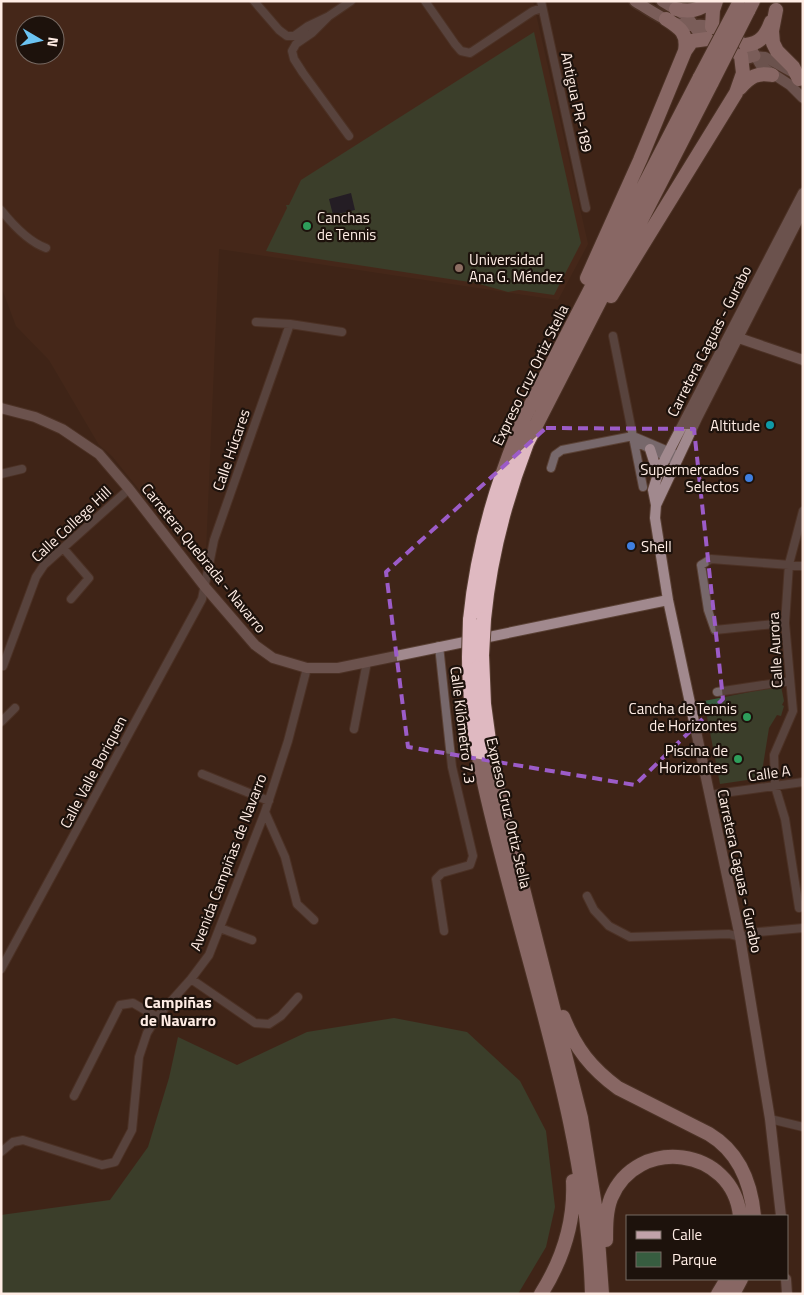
<svg xmlns="http://www.w3.org/2000/svg" width="804" height="1295" font-family="'Titillium Web',sans-serif">
<style>
.built{fill:#4c2c1c;fill-rule:evenodd}
.green{fill:#375d40}
.water{fill:#031434}
.lines{fill:none;stroke-linecap:round;stroke-linejoin:round}
.street-casing{stroke:#5a4135;stroke-width:10}
.secondary-casing{stroke:#5a4135;stroke-width:12}
.primary-casing{stroke:#5a4135;stroke-width:14}
.highway-casing{stroke:#5a4135;stroke-width:16}
.street{stroke:#77686b;stroke-width:8}
.secondary{stroke:#a1898e;stroke-width:10}
.primary{stroke:#c1a2a9;stroke-width:11}
.highway{stroke:#dfb9c1;stroke-width:14}
.highway-bridge-casing{stroke:#5a4135;stroke-width:16;stroke-linecap:butt}
.highway-bridge{stroke:#dfb9c1;stroke-width:14}
.marked{fill:none;stroke:#9c5cc8;stroke-width:4;stroke-dasharray:10 6;stroke-linejoin:round}
.leisure-dot{fill:#2e9e5b;stroke:#1d120c;stroke-width:2}
.education-dot{fill:#8d6e63;stroke:#1d120c;stroke-width:2}
.culture-dot{fill:#0f9aa8;stroke:#1d120c;stroke-width:2}
.shop-dot{fill:#3f7fe0;stroke:#1d120c;stroke-width:2}
.labels{text-anchor:middle;dominant-baseline:central;stroke-width:4.5;stroke-linejoin:round;paint-order:stroke}
.street-label{font-size:15px;fill:#ffede5;stroke:#1d120c}
.poi-label{font-size:15px;fill:#ffede5;stroke:#1d120c;text-anchor:end}
.neighbourhood-label{font-size:16px;font-weight:bold;fill:#ffede5;stroke:#1d120c}
</style>
<rect width="100%" height="100%" fill="#3f2518"/>
<path class="built" d="M1 1H533L588 244 558 300 219 249 206 550 204 570 112 456 99 445 49 360 16 326 1 286ZM25 25H55V55H25Z"/>
<path class="green" d="M534 32 581 243 554 295 519 290 508 292 476 283 266 251 287 208 286 205H289L301 180Z
M781 686 784 701 782 705 784 706 781 716 777 715 769 728 761 778 720 784 704 701Z
M394 1018 467 1032 520 1081 546 1131 555 1207 546 1247 518 1294H1V1215L110 1200 148 1147 169 1078 178 1037 237 1065 307 1032Z"/>
<path class="water" d="M351 193 355 210 333 215 329 199Z"/>
<g class="lines">
<defs>
<path id="street" d="M254 1 279 30 287 36H294L308 26 329 16 351 1
M425 1 455 44 461 51 470 53 533 11 542 8
M541 1 586 208
M329 16 312 33 296 44 292 51 294 59 303 73 349 136
M1 210C13 225 29 242 46 248
M256 322 290 324 342 332
M613 336 643 487
M670 459 640 444 633 436 673 453
M551 468 555 455 562 450 633 436
M1 474 22 469
M63 548 89 578 71 599
M785 623 715 630 708 610 701 565 711 559 803 566
M439 646 452 767 473 856 470 865 442 873 436 879 444 931
M3 666 36 577 44 565 129 489
M717 692 790 681
M1 722 15 708
M354 729 367 662
M202 774 269 801
M709 795 803 782
M265 812 285 857 297 904 314 920
M587 896 594 910 609 926 630 937 729 934 740 937 758 932 803 928
M799 908 785 819 775 786 774 755 793 711 785 623 789 564 803 511
M220 928 252 940
M1 969 202 599 214 540 290 324
M191 979 255 1023 269 1024 281 1016 298 997
M74 1096 120 1005 133 1003 157 1017
M770 1119 803 1127
M1 1152 13 1142 23 1140 102 1165 115 1162 132 1130 139 1057 147 1033 157 1017 191 979 209 955 265 812 288 741 307 668"/>
<path id="secondary" d="M794 73 765 57 755 56 761 66 790 85 803 98
M733 336 803 360
M1 408 35 417 62 429 99 454 129 489 205 587 255 645 273 658 307 668H338L668 600
M650 449 658 474
M656 505 697 418 803 210
M781 1216 770 1119 740 937 668 600 655 518 656 505 653 490 658 474 666 457 803 193
M786 1279 787 1294"/>
<path id="primary" d="M635 1C648 9 669 24 684 25 699 27 701 22 718 30
M662 1 687 16 698 32 711 42
M735 53 748 58 755 56 752 50 741 42"/>
<path id="highway" d="M676 9C689 12 699 11 710 1
M776 10 772 31 773 43 777 51 793 67 799 79
M748 11 753 1
M666 19C680 28 688 33 685 51
M712 27 713 10 716 1
M746 45C761 43 766 35 771 22
M740 88C750 77 757 72 772 75
M587 278 640 160 685 51 692 41 707 39
M611 296 736 93 743 73 741 56
M484 619C490 557 505 500 527 443L712 82
M470 620C477 549 496 483 524 418L700 77
M482 655 484 704 493 770 581 1118 596 1212 602 1294
M469 657C469 736 490 811 510 887 545 1021 588 1154 592 1294
M563 1017C576 1049 591 1068 618 1088L709 1134C739 1152 751 1183 754 1216
M606 1240C606 1226 606 1211 611 1198 637 1135 733 1147 740 1216
M541 1294C563 1259 575 1223 573 1181
M718 1294 727 1279
M733 1294 741 1279"/>
</defs>
<use href="#street" class="street-casing"/>
<use href="#secondary" class="secondary-casing"/>
<use href="#primary" class="primary-casing"/>
<use href="#highway" class="highway-casing"/>
<use href="#street" class="street"/>
<use href="#secondary" class="secondary"/>
<use href="#primary" class="primary"/>
<use href="#highway" class="highway"/>
<defs>
<path id="highway-bridge" d="M700 77 738 5
M712 82 748 11
M482 655 484 619
M469 657 470 620"/>
</defs>
<use href="#highway-bridge" class="highway-bridge-casing"/>
<use href="#highway-bridge" class="highway-bridge"/>
</g>
<path d="M0 0H804V1295H0ZM546 428 694 429 723 699 635 785 408 747 386 572Z" fill="#3f2518" fill-opacity=".55" fill-rule="evenodd"/>
<path class="marked" d="M546 428 694 429 723 699 635 785 408 747 386 572Z"/>
<g class="leisure-dot">
<circle cx="307" cy="226" r="5"/>
<circle cx="747" cy="717" r="5"/>
<circle cx="738" cy="759" r="5"/>
</g>
<circle class="education-dot" cx="459" cy="268" r="5"/>
<circle class="culture-dot" cx="770" cy="425" r="5"/>
<g class="shop-dot">
<circle cx="749" cy="478" r="5"/>
<circle cx="631" cy="546" r="5"/>
</g>
<g class="labels">
<g class="street-label">
<text transform="translate(577 102) rotate(78)">Antigua PR-189</text>
<text transform="translate(709 341) rotate(-63)">Carretera Caguas - Gurabo</text>
<text transform="translate(530 375) rotate(-64)">Expreso Cruz Ortiz Stella</text>
<text transform="translate(231 450) rotate(-71)">Calle Húcares</text>
<text transform="translate(71 524) rotate(-43)">Calle College Hill</text>
<text transform="translate(204 558) rotate(51)">Carretera Quebrada - Navarro</text>
<text transform="translate(775 650) rotate(-93)">Calle Aurora</text>
<text transform="translate(463 725) rotate(83)">Calle Kilómetro 7.3</text>
<text transform="translate(93 772) rotate(-62)">Calle Valle Boriquen</text>
<text transform="translate(769 773) rotate(-8)">Calle A</text>
<text transform="translate(509 813) rotate(77)">Expreso Cruz Ortiz Stella</text>
<text transform="translate(228 862) rotate(-69)">Avenida Campiñas de Navarro</text>
<text transform="translate(740 871) rotate(78)">Carretera Caguas - Gurabo</text>
</g>
<g class="poi-label">
<text x="317" y="217" text-anchor="start">Canchas<tspan x="317" dy="17">de Tennis</tspan></text>
<text x="469" y="259" text-anchor="start">Universidad<tspan x="469" dy="17">Ana G. Méndez</tspan></text>
<text x="760" y="425">Altitude</text>
<text x="739" y="469">Supermercados<tspan x="739" dy="17">Selectos</tspan></text>
<text x="641" y="546" text-anchor="start">Shell</text>
<text x="737" y="708">Cancha de Tennis<tspan x="737" dy="17">de Horizontes</tspan></text>
<text x="728" y="750">Piscina de<tspan x="728" dy="17">Horizontes</tspan></text>
</g>
<g class="neighbourhood-label">
<text x="178" y="1002">Campiñas<tspan x="178" dy="18">de Navarro</tspan></text>
</g>
</g>
<rect width="804" height="1295" fill="none" stroke="#ffede5" stroke-width="5"/>
<rect x="626" y="1215" width="162" height="65" fill="#1d120c" stroke="#776a63"/>
<rect x="636" y="1231" width="25" height="8" fill="#c1a2a9" stroke="#776a63"/>
<text x="672" y="1240" font-size="15" fill="#ffede5">Calle</text>
<rect x="636" y="1252" width="25" height="15" fill="#375d40" stroke="#776a63"/>
<text x="672" y="1265" font-size="15" fill="#ffede5">Parque</text>
<g transform="translate(40 40) rotate(99)"><circle r="24" fill="#1d120c" stroke="#776a63"/>
<path d="M0-4L9 19L0 12L-9 19Z" fill="#6bc3f2"/>
<text y="-8" font-size="14" font-weight="bold" text-anchor="middle" fill="#ffede5">N</text>
</g>
</svg>
